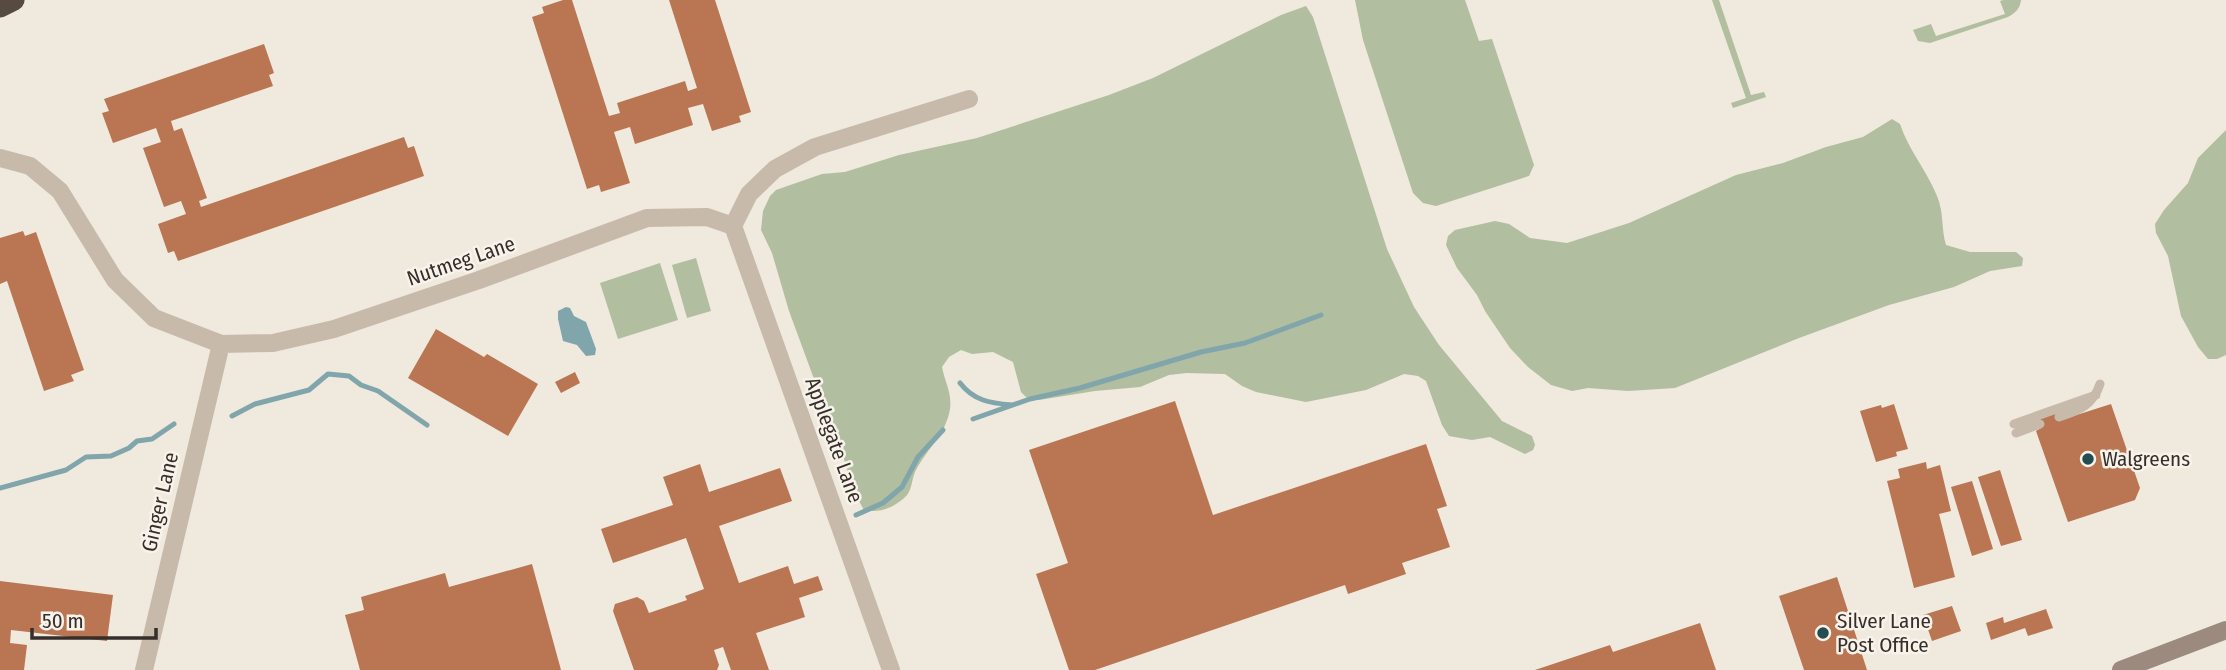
<svg xmlns="http://www.w3.org/2000/svg" width="2226" height="670" font-family="'Fira Sans Condensed',sans-serif">
<style>
.green{fill:#b1be9f}
.water{fill:#80a5ab}
.lines{fill:none;stroke-linecap:round;stroke-linejoin:round}
.stream{stroke:#80a5ab;stroke-width:5}
.building{fill:#ba7552}
.service{stroke:#c7baab;stroke-width:9}
.minor{stroke:#c7baab;stroke-width:18}
.secondary{stroke:#9b8a7d;stroke-width:18}
.motorway{stroke:#564a41;stroke-width:21}
.poi-dot{fill:#234c53;stroke:#f8f3ea;stroke-width:2.5}
.labels{text-anchor:middle;dominant-baseline:central;stroke-width:5;stroke-linejoin:round;paint-order:stroke}
.street-label{font-size:21px;fill:#362e2a;stroke:#f8f3ea}
.poi-label{font-size:21px;fill:#362e2a;stroke:#f8f3ea;text-anchor:start}
</style>
<rect width="100%" height="100%" fill="#f0e9de"/>
<path class="green" d="M1355 0H1465L1479 41 1492 39 1534 165 1529 176 1436 206 1423 203 1413 193 1363 40Z
M1712 0H1719L1751 95 1764 92 1766 97 1733 108 1731 103 1746 98Z
M2003 0H2021C2020 9 2015 13 2008 17L1930 43 1918 41 1913 30 1931 24 1936 36 2005 14 2000 1Z
M1306 6 1313 17 1387 249 1414 307 1439 345 1502 421 1532 436 1535 445 1533 450 1525 454 1490 437 1472 440 1449 436 1442 425 1426 381 1418 376 1404 374 1366 390 1306 402 1256 392 1242 386 1225 374 1187 373 1169 375 1140 387 1095 391 1039 400 1027 398 1021 392 1013 362 993 352 972 354 961 350 949 357 942 367C945 383 952 392 950 409 946 434 927 449 916 470 911 479 913 492 903 499 891 509 879 513 864 510L854 492 830 413 817 387 789 311 772 253 761 230 763 211 770 196 776 190 822 174 845 172 899 155 977 138 1109 95 1153 78 1281 15Z
M1892 119 1900 124C1908 149 1927 171 1937 196 1944 212 1941 229 1946 245L1970 252H2016L2023 258 2022 266 1990 271 1954 287 1889 305 1799 338 1675 388 1628 391 1588 388 1572 391 1551 385 1528 367 1510 348 1485 311 1477 295 1457 268 1446 245 1448 236 1455 230 1495 221 1509 224 1530 238 1567 243 1629 223 1736 175 1783 163 1826 147 1863 137Z
M2226 130V355L2217 359H2208L2198 347 2181 316 2168 256 2156 233 2155 224 2164 210 2188 183 2198 158Z
M696 258 711 311 687 318 672 265Z
M660 263 678 320 618 339 600 283Z"/>
<path class="water" d="M566 307 570 308 574 316 586 322 596 349 595 355 586 356 577 345 563 341 558 319V311Z"/>
<g class="lines">
<path class="stream" d="M960 383C974 401 990 403 1012 405
M232 416 255 404 309 390 328 374 349 376 361 385 378 391 427 425
M973 419 1030 399 1080 388 1201 352 1245 343 1321 315
M0 488 66 470 86 457 111 456 129 448 137 441 152 439 174 424
M856 515 883 503 902 487 918 457 943 430"/>
</g>
<path class="building" d="M563 0H572L609 116 620 113 617 103 685 81 688 91 697 88 669 0H715L751 112 739 116 741 122 712 131 703 104 688 108 693 125 635 144 630 127 614 132 630 183 601 192 599 185 587 189 532 17 544 13 542 7Z
M264 44 274 73 269 75 273 86 171 121 174 131 182 128 207 198 199 201 201 207 404 137 408 148 414 146 424 176 178 261 174 251 168 253 158 224 186 214 181 201 164 207 143 148 161 142 156 128 113 143 102 113 109 111 104 99Z
M23 231 25 236 36 232 84 370 71 375 74 381 44 391 7 281 0 284V238Z
M436 329 484 357 487 354 538 384 508 436 408 378Z
M575 372 580 383 561 393 555 382Z
M1175 401 1213 515 1426 444 1447 506 1437 509 1450 547 1402 563 1406 574 1348 594 1345 585 1095 670H1069L1036 574 1068 563 1029 450Z
M1894 404 1908 449 1896 452 1897 456 1876 462 1860 411 1881 405 1882 408Z
M2111 404 2140 488 2135 500 2068 522 2036 431 2041 428 2037 415 2057 409 2061 420Z
M1926 462 1927 469 1940 465 1951 511 1939 514 1955 577 1914 588 1887 481 1900 478 1898 469Z
M700 464 709 492 780 468 792 501 719 526 739 583 788 566 794 584 818 576 823 590 799 598 805 617 756 633 769 670H731L723 647 714 650 719 665 717 670H634L613 611 615 604 637 597 644 601 649 613 687 600 685 596 704 589 686 538 613 563 601 529 673 505 663 477Z
M2000 470 2022 540 2001 546 1978 477Z
M1972 481 1993 549 1972 556 1951 487Z
M532 564 561 670H360L345 615 364 610 361 597 445 573 449 587Z
M1837 577 1867 670H1804L1779 596Z
M0 581 113 595 107 641 11 630 10 643 27 645 24 670H0Z
M1952 606 1961 631 1932 641 1923 615Z
M2046 609 2053 628 2028 636 2025 628 1991 640 1986 623 2003 617 2004 623Z
M1700 623 1716 670H1535L1610 645 1613 652Z"/>
<g class="lines">
<path class="service" d="M2059 417C2080 410 2093 405 2100 384
M2014 424 2096 395
M2016 433 2040 424"/>
<path class="minor" d="M0 158 30 166 60 191 115 280 154 318 221 344 273 343 334 329 479 280 647 218 707 217 733 226
M733 226 891 670
M733 226 749 194 775 169 815 147 969 99
M144 670 221 344"/>
<path class="secondary" d="M2121 670 2226 630"/>
<path class="motorway" d="M0 7 14 0"/>
</g>
<g class="poi-dot">
<circle cx="2088" cy="459" r="7"/>
<circle cx="1823" cy="633" r="7"/>
</g>
<g class="labels">
<g class="street-label">
<text transform="translate(461 261) rotate(-19)">Nutmeg Lane</text>
<text transform="translate(834 440) rotate(70)">Applegate Lane</text>
<text transform="translate(160 502) rotate(-77)">Ginger Lane</text>
</g>
<g class="poi-label">
<text x="2102" y="459">Walgreens</text>
<text x="1837" y="621">Silver Lane<tspan x="1837" dy="24">Post Office</tspan></text>
</g>
</g>
<path d="M32 628v10h124v-10" fill="none" stroke="#362e2a" stroke-width="3.5"/>
<text x="42" y="628" font-size="21" fill="#362e2a" stroke="#f8f3ea" stroke-width="5" paint-order="stroke">50 m</text>
</svg>
